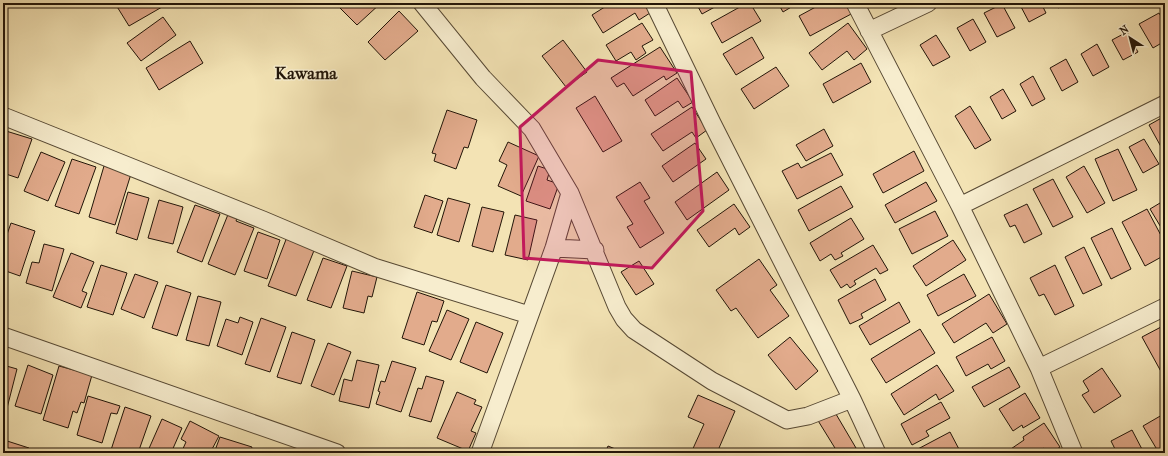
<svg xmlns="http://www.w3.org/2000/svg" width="1168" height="456" font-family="'IM FELL French Canon',serif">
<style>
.building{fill:#e2ab8c;stroke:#221508}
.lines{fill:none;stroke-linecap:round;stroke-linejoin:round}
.street-casing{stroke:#564833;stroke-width:19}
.street{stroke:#f7edce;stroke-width:17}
.marked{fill:#c2185b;fill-opacity:0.2;stroke:#c2185b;stroke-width:3;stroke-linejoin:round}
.labels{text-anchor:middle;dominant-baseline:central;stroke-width:3;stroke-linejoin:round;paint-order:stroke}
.district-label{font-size:17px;font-weight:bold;fill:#221508;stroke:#f7edce}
</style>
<rect width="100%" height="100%" fill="#f3e3b4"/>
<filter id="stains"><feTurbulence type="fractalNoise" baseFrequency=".005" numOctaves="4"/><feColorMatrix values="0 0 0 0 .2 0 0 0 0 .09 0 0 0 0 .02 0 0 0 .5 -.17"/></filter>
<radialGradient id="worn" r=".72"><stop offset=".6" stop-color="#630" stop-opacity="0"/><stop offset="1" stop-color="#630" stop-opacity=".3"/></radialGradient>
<path class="building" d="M120 3H159L162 7 129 26 116 5Z
M343 3H381L357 25 339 7Z
M611 3H644L650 13 639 20 635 13 603 33 592 15Z
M696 3H722L702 14Z
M747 3H750L761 21 722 43 711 23Z
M778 3H798L783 12Z
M823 3H847L853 13 810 36 799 16Z
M1019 3H1041L1046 13 1029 22Z
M1055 3H1067L1058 8Z
M1002 4 1015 28 997 37 984 13Z
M399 11 418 31 385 60 368 42Z
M1159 13 1165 23V41L1153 48 1139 24Z
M163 17 176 35 141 61 127 43Z
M973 19 986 42 970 51 957 28Z
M642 23 653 40 642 46 646 53 636 60 631 52 616 61 606 45Z
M848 23 867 49 854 60 847 51 822 70 809 53Z
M1127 32 1138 52 1123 60 1112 40Z
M936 35 950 57 933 66 920 45Z
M752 37 764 58 736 75 723 54Z
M563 40 587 72 566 87 542 56Z
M190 41 203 63 159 90 146 68Z
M1097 44 1109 67 1093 76 1081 54Z
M660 47 677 73 666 80 664 76 633 96 624 83 617 87 611 78Z
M1066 59 1078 82 1062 91 1050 68Z
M861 63 871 82 833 103 823 84Z
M776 67 789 86 754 109 741 89Z
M1033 76 1045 99 1032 106 1020 84Z
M677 78 693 102 683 108 678 101 655 116 645 100Z
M1003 89 1016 111 1002 119 990 97Z
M595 96 622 141 603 152 576 108Z
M970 106 991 140 975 149 955 116Z
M692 107 707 130 696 138 692 132 663 151 651 134Z
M447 110 477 120 468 148 464 147 456 169 434 161 436 154 432 153Z
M1165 116V154L1149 125Z
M824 129 833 146 806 161 796 145Z
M6 131 32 139 18 178 3 173V142Z
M1144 139 1159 164 1143 173 1129 147Z
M508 142 539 156 521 196 498 186 507 165 499 161Z
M695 143 706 159 673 182 662 166Z
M1118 149 1137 190 1113 201 1095 159Z
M914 151 924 171 883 193 873 174Z
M41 152 65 162 48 201 24 191Z
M831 153 843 175 797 199 782 171 798 163 801 168Z
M72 159 96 167 79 214 55 206Z
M104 166 131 174 115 225 89 217Z
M538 166 550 170 547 180 559 184 550 209 526 201Z
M1084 166 1105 203 1087 213 1066 177Z
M717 172 729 190 687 220 675 202Z
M1053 179 1073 217 1053 227 1033 189Z
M640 182 650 198 644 201 664 233 640 248 627 227 633 224 616 197Z
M926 182 937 201 895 223 885 205Z
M841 186 853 207 809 231 798 210Z
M128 192 149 198 137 240 116 233Z
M425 195 443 201 432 233 414 227Z
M448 198 470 204 459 242 437 235Z
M159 200 183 207 173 244 148 238Z
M1165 200V234L1150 209Z
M734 204 750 227 739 235 735 228 709 247 697 230Z
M1027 204 1042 234 1024 243 1015 225 1010 227 1004 215Z
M195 205 220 214 202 262 177 252Z
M482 207 504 212 493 252 472 246Z
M1147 209 1165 243V255L1145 266 1122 222Z
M935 211 948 236 912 254 899 229Z
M229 212 238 216 236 221 254 228 235 275 208 264Z
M515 215 537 220 528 260 505 255Z
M851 218 864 239 841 253 843 256 835 260 831 254 820 261 810 243Z
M11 223 35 231 20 276 3 270V246Z
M1112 228 1131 269 1111 279 1091 238Z
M258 232 280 240 267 279 244 271Z
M287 237 315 248 296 296 268 286Z
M953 240 966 260 926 286 913 266Z
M44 244 64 249 52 291 26 283 32 262 39 263Z
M873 245 888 270 880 274 876 268 854 281 856 284 850 288 847 284 841 288 830 270Z
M1084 247 1102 285 1083 294 1065 257Z
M71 253 94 262 82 291 87 293 81 308 53 297Z
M323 258 347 266 331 308 307 300Z
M759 259 777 285 770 290 789 316 758 338 736 308 731 311 716 290Z
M639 261 654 284 636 295 621 272Z
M101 265 127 273 113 315 87 307Z
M1055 265 1074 306 1055 315 1044 294 1039 296 1030 278Z
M352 271 377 277 372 297 368 296 364 313 343 308Z
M135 274 158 282 144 318 121 309Z
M964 274 976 296 938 316 927 295Z
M875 279 886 300 861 314 863 318 850 324 838 300Z
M166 285 191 293 177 336 152 328Z
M417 292 444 301 437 322 432 321 424 345 402 338Z
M989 294 1007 324 993 333 986 323 954 343 942 324Z
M198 296 221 302 209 346 186 340Z
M899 302 910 322 870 345 859 326Z
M447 310 469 319 451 360 429 351Z
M240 317 253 322 242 355 217 346 226 319 238 323Z
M261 318 286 327 270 372 245 364Z
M476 322 503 333 487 373 460 362Z
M1161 327 1165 334 1164 377 1142 337Z
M920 329 935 353 886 383 871 359Z
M292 332 315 340 301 384 277 377Z
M790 337 818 371 796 390 768 355Z
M992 337 1005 361 991 369 988 364 966 376 956 357Z
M328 343 351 352 334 395 311 386Z
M357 360 379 365 369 408 339 401 344 379 352 381Z
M392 361 416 368 401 412 376 404 380 392 378 391 381 381 385 382Z
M3 365 17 369 5 416 3 415Z
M28 365 53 375 41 414 15 406Z
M937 365 954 391 939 400 936 394 904 415 891 394Z
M59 366 92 375 84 403 81 402 77 413 73 411 68 428 43 420Z
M1009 367 1020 387 984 407 972 387Z
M1102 368 1121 396 1094 413 1082 395 1089 391 1083 381Z
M426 376 444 381 431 422 409 416 418 388 422 389Z
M457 392 476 400 474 404 482 407 471 431 476 433 468 451 437 438Z
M1025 393 1040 418 1023 428 1022 425 1013 431 999 409Z
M698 395 735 411 719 448 731 453H691L704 424 688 417Z
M88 396 120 406 117 414 111 413 102 443 77 435Z
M941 402 950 418 926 431 929 436 912 445 901 424Z
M125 407 151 416 138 453H110Z
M833 409 856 448 847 453H838L817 419Z
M1162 415 1165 421V453H1159L1143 426Z
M162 419 182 428 171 453H147Z
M190 421 219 436 210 453H181L186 442 181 439Z
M1044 423 1060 447 1051 453H1048L1044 448 1037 453H1005L1024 440 1023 437Z
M1132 430 1144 453H1117L1111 441Z
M950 432 961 453H917L916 450Z
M220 437 252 447 250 453H214Z
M4 440 29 448 27 453H3Z
M608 446 625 453H605Z"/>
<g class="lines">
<defs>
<path id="street" d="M422 3 483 78 532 129 570 193 617 307 624 319 634 330 712 381 787 420 808 416 852 399
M654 3 712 123 852 399 877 453
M855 3 960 206 1039 368 1074 453
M869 31 928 3
M3 116 263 220 374 267 529 315
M960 206 1165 104
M554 248 595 250
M3 336 337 453
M1039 368 1165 307
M480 453 554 248 570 193"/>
</defs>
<use href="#street" class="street-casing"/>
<use href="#street" class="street"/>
</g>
<path class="marked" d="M598 60 691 72 703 211 652 268 524 258 520 127Z"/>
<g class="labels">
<g class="district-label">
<text x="306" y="73">Kawama</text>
</g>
</g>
<rect width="1168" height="456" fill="none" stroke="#f3e3b4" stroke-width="16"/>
<rect x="4" y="4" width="1160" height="448" fill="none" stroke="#221508" stroke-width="2"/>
<rect x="8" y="8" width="1152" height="440" fill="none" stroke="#221508"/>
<g transform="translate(1130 38) rotate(324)" stroke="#f7edce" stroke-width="3" paint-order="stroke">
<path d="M0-3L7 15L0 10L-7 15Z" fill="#221508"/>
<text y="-6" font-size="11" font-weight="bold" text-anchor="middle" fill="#221508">N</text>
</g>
<rect width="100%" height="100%" filter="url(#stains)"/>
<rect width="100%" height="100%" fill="url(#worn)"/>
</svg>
